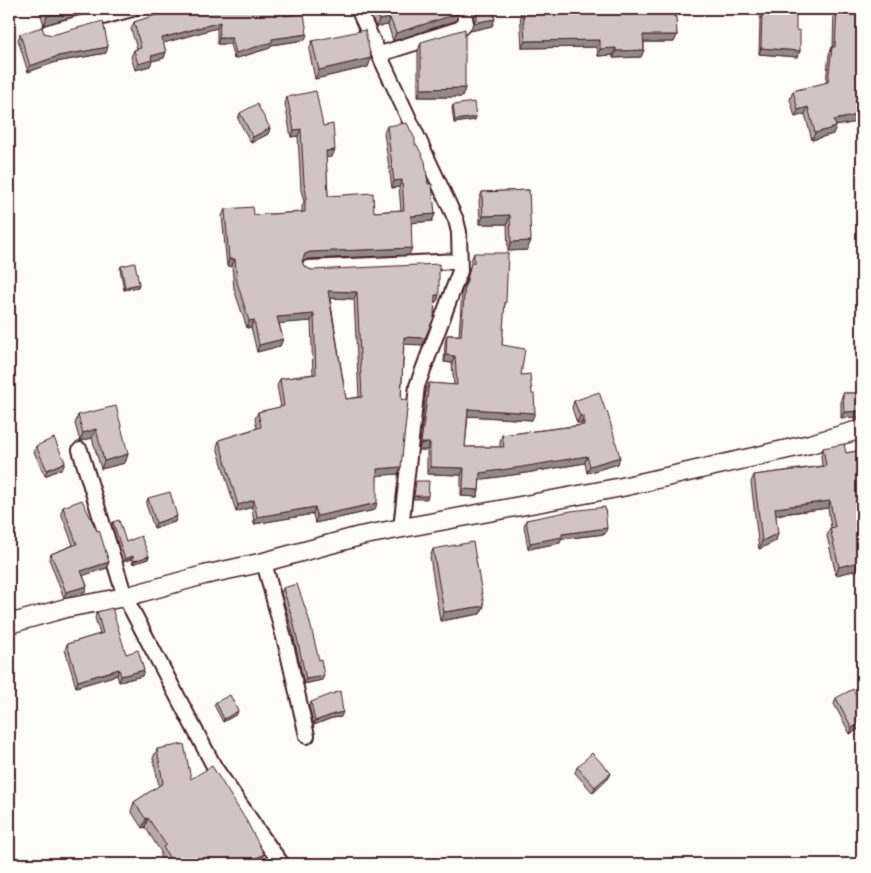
<svg xmlns="http://www.w3.org/2000/svg" width="871" height="873" font-family="'Indie Flower',sans-serif">
<style>
.lines{fill:none;stroke-linecap:round;stroke-linejoin:round}
.minor-casing{stroke:#4a1f2b;stroke-width:18}
.tertiary-casing{stroke:#4a1f2b;stroke-width:21}
.minor{stroke:#fdfcf7;stroke-width:14}
.tertiary{stroke:#fdfcf7;stroke-width:18}
.wall{fill:#b3a9a9;stroke:#4a1f2b;fill-rule:evenodd}
.shaded-wall{fill:#928a89;stroke:#4a1f2b}
.building{fill:#d0c5c4;stroke:#4a1f2b;fill-rule:evenodd}
</style>
<rect width="100%" height="100%" fill="#fdfcf7"/>
<filter id="ink" filterUnits="userSpaceOnUse"><feTurbulence type="fractalNoise" baseFrequency=".02" numOctaves="2"/><feDisplacementMap in="SourceGraphic" scale="10" xChannelSelector="R" yChannelSelector="G"/><feConvolveMatrix kernelMatrix="1 2 1 2 8 2 1 2 1" color-interpolation-filters="sRGB"/></filter>
<g filter="url(#ink)">
<g class="lines">
<defs>
<path id="minor" d="M358 9 456 220 459 232 460 271 417 386 401 528
M48 32 132 9
M380 54 459 29 466 23 463 9
M308 268 459 261
M80 450 125 597 215 768C238 800 258 833 282 864
M264 562 287 649 307 736"/>
<path id="tertiary" d="M9 624 66 608 125 597 204 575 264 562 360 536 622 487 810 444 862 429"/>
</defs>
<use href="#minor" class="minor-casing"/>
<use href="#tertiary" class="tertiary-casing"/>
<use href="#minor" class="minor"/>
<use href="#tertiary" class="tertiary"/>
</g>
<path class="wall" d="M39 9H93V11L44 25Z
M168 9H283L285 16 305 40 271 45 270 48 234 59 230 44H217V28L163 43 166 52 164 58 152 61 150 66 135 70 131 57 134 50 137 49 131 29 134 22 169 12Z
M368 9H459V13L456 20 455 21 393 41 388 25 376 27Z
M472 9H493L492 26 470 31 475 22Z
M520 9H674L677 35 674 42H644V50L641 57 613 58V55L598 56 597 47 522 48Z
M834 9H862V123V121L835 126 833 134 812 140 805 114 795 117 790 99 793 91 826 83 829 54 832 47H833Z
M762 13 796 30 800 51 797 57 759 54 760 19Z
M44 33 106 53 56 62 28 72 18 40 20 34Z
M312 41 371 58 368 67 315 79 309 50Z
M421 42 465 88 462 97H418V51Z
M287 97 323 126 332 157H326L328 196 374 212 401 210 399 187 392 188 384 133 387 126 415 145 428 184 435 214 432 221 411 223 409 255 308 259 303 261 302 262 304 266 311 270 439 295 437 302H434V317L423 345 404 344 401 399V467L398 474 377 475 375 510 315 523 313 514 254 524 252 507 236 512 217 447 219 440 257 428 255 419 258 412 281 407 277 386 280 379 313 374 311 321 279 323 283 339 280 346 257 352 251 327 247 328 234 289 232 266H227L222 216 225 209 254 215 302 212V206L304 202 301 190 298 136 291 137 285 104ZM330 298 354 299 359 397 346 399Z
M453 105 475 120 454 123 452 108Z
M240 113 270 128 268 134 251 143 238 119Z
M529 190 527 250 508 251 507 224H480L479 200 482 192Z
M474 253 506 302 504 307 502 345 521 375 532 420 468 416 465 447H500V442L502 435 582 425V423H577L572 408 574 401 618 464 587 473 585 463 520 474 480 479 479 490 477 497 461 496V475L427 474V450H419L426 390 429 383 454 385 452 363 444 362 445 342 447 335H459L462 291 465 284 471 264V260Z
M121 266 139 284 138 287 124 290 120 269Z
M843 393H862L841 418V399Z
M78 415 128 454 125 463 101 469 92 438 80 441 75 424Z
M36 446 65 462 63 468 45 476 34 452Z
M823 448 846 453 862 450V569L836 575 827 536 830 528H831L828 508 776 515V541L759 549 751 482 754 475 822 466 821 456Z
M148 498 175 522 154 528 146 504Z
M63 507 107 568 83 575 87 586 85 592 64 598 49 559 51 554 73 545 61 513Z
M526 520 605 534 561 539 560 543 528 549 524 526Z
M113 522 126 542 149 556 148 559 133 564 131 559 123 562 112 525Z
M433 549 484 606 480 614 440 621 430 557Z
M283 588 322 680 304 684 292 629 281 593Z
M97 612 142 676 119 682 117 675 76 687 65 650 67 644 100 634 95 618Z
M836 698 862 708V727L850 734 834 704Z
M216 702 237 714 223 722 214 705Z
M311 702 341 717 332 718 314 725 309 706Z
M157 749 191 779 264 854 261 863 259 864H165L160 856 161 852 145 827 142 828 131 811 134 802 159 786 153 758Z
M577 767 611 773 608 779 593 793 575 773Z"/>
<path class="shaded-wall" d="M72 9H93V11L44 25 47 16Z
M459 13 456 20 455 21 393 41 396 33Z
M390 18 388 25 376 27 379 20Z
M495 19 492 26 470 31 473 23Z
M220 22 217 28 160 44 162 38Z
M307 34 305 40 271 45 270 48 234 59 236 53 272 39Z
M643 35H677L674 42H641Z
M219 38H232L230 44H217Z
M600 40 597 47 522 48 525 41Z
M108 47 106 53 56 62 28 72 30 66 58 56Z
M616 48 613 55 598 56 600 49Z
M761 48 800 51 797 57 759 54Z
M644 50 641 57 613 58 616 51Z
M166 52 164 58 152 61 150 66 135 70 138 64 151 56Z
M371 58 368 67 315 79 319 70Z
M465 88 462 97H418L421 89Z
M808 107 805 114 795 117 798 110Z
M862 114V121L831 127 834 120Z
M476 117 475 120 454 123 455 120Z
M836 127 833 134 812 140 815 133Z
M270 128 268 134 251 143 253 137Z
M301 129 298 136 291 137 294 130Z
M335 150 332 157 323 158 326 151Z
M402 180 399 187 392 188 394 181Z
M435 214 432 221 408 223 411 216Z
M510 215 507 224H480L483 216Z
M531 241 527 250 508 251 511 242Z
M412 248 409 255 308 259 303 261 299 268 305 254 310 252Z
M229 259H235L232 266H227Z
M139 284 138 287 124 290 125 287Z
M328 291 357 292 354 299 326 298Z
M435 295H439L437 302H432Z
M314 314 311 321 275 324 277 317Z
M254 320 251 327 247 328 249 321Z
M404 337 425 338 423 345 401 344Z
M283 339 280 346 257 352 259 345Z
M446 355 455 356 452 363 444 362Z
M468 409 535 413 532 420 466 416Z
M862 411V417L841 418 844 412Z
M580 416H584L582 423H577Z
M96 429 92 438 80 441 83 433Z
M421 443H430L427 450H419Z
M128 454 125 463 101 469 104 461Z
M587 456 585 463 520 474 477 480 480 473Z
M620 457 618 464 587 473 590 466Z
M65 462 63 468 45 476 47 470Z
M401 467 398 474 374 476 377 469Z
M430 467 464 468 461 475 427 474Z
M463 489 479 490 477 497 461 496Z
M414 496H428L427 499H413Z
M254 500 252 507 236 512 238 505Z
M830 501 828 508 772 515 775 508Z
M377 503 375 510 315 523 317 516Z
M315 507 313 514 254 524 257 517Z
M177 516 175 522 154 528 156 523Z
M607 528 605 534 561 539 560 543 528 549 530 543 562 534Z
M778 533 776 541 759 549 762 541Z
M133 556 131 559 123 562 125 559Z
M149 556 148 559 133 564 134 561Z
M862 561V569L836 575 839 567Z
M109 562 107 568 79 577 81 571Z
M87 586 85 592 64 598 66 592Z
M484 606 480 614 440 621 444 612Z
M119 669 117 675 76 687 78 681Z
M144 670 142 676 119 682 121 676Z
M324 676 322 680 304 684 306 679Z
M12 707 11 712H9V708Z
M238 711 237 714 223 722 224 719Z
M343 712 341 717 332 718 314 725 315 721 334 714Z
M862 722V727L850 734 852 728Z
M611 773 608 779 593 793 595 787Z
M148 818 145 827 142 828 146 819Z
M264 854 261 863 259 864H246Z"/>
<path class="building" d="M45 9H72L47 16Z
M172 9H283L285 16 304 13 307 34 272 39V42L236 53 232 38H219L220 22 162 38 166 52 151 56 152 60 138 64 134 50 141 48 134 22 172 10Z
M374 9H459V13L457 14 396 33 390 18 379 20Z
M476 9H493L495 19 473 23 477 19V14Z
M523 9H674V17H676L677 35H643L644 50 616 51V48L600 49V40L525 41Z
M837 9H862V114L834 120 836 127 815 133 808 107 798 110 793 91 828 82 832 47H835Z
M762 13 796 14V30L800 31V51L761 48Z
M103 21 108 47 58 56 30 66 20 34 42 27 44 33 52 35Z
M465 29V88L421 89V42Z
M365 30 371 58 319 70 312 41Z
M316 91 323 126 333 124 335 150 326 151 328 196 373 193 374 212 404 210 402 180 394 181 387 126 407 123 415 139V145H417L425 161 428 184H432L435 214 411 216 412 248 310 252 305 254 302 261 304 266 311 270 439 264V295H435L434 317 425 338 404 337 401 399 408 400 401 467 377 469V503L317 516 315 507 257 517 254 500 238 505 219 440 261 427 258 412 284 406 280 379 316 374 314 314 277 317 283 339 259 345 254 320 249 321 237 282 235 259H229L225 209 253 207 254 215 305 212V199H307L304 183 301 129 294 130 287 97ZM328 291 357 292 362 397 346 399Z
M474 102 476 117 455 120 453 105Z
M257 104 270 128 253 137 240 113Z
M529 190 531 241 511 242 510 215 483 216 482 192Z
M474 253H508L506 302H505L502 345 525 349 521 375 530 374 532 394H534L535 413 468 409 465 447H504L502 435 584 425V416H580L574 401 599 392 606 412 607 411 620 457 590 466 587 456 522 467 480 473 479 490 463 489 464 468 430 467V443H421L429 383 457 385 455 356 446 355 447 335 461 336 465 284H466L471 263H474Z
M135 263 139 284 125 287 121 266Z
M843 393H862V411L844 412Z
M116 406 128 454 104 461 96 429 83 433 78 415Z
M54 438 65 462 47 470 36 446Z
M844 444 846 453 862 450V561L839 567 830 528 835 527 830 501 775 508 778 533 762 541 754 475 826 466 823 448Z
M416 481H429L428 496H414Z
M170 492 177 516 156 523 148 498Z
M82 500 97 531 99 530 109 562 81 571 87 586 66 592 51 554 77 544 63 507Z
M605 507 607 528 562 534V537L530 543 526 520 571 511Z
M119 520 126 542 141 536 149 556 134 561 133 556 125 559 113 522Z
M473 542 484 606 444 612 433 549Z
M297 584 309 619 319 660 321 659 324 676 306 679 294 624 283 588Z
M112 608 126 654 138 650 144 670 121 676 119 669 78 681 67 644 103 633 97 612Z
M9 683 11 691 9 692Z
M853 689 862 708V722L852 728 836 698Z
M340 691 343 712 334 714 315 721 311 702Z
M230 695 238 711 224 719 216 702Z
M9 696 12 707 9 708Z
M184 744 191 779 212 766 246 820 264 854 246 864H173L163 847 166 845 148 818 146 819 134 802 163 783 157 749Z
M592 753 611 773 595 787 577 767Z
M848 863 862 864H848Z"/>
</g>
<rect width="871" height="873" fill="none" stroke="#fdfcf7" stroke-width="30"/>
<rect x="15" y="15" width="841" height="843" fill="none" stroke="#4a1f2b" stroke-width="2" filter="url(#ink)"/>
</svg>
